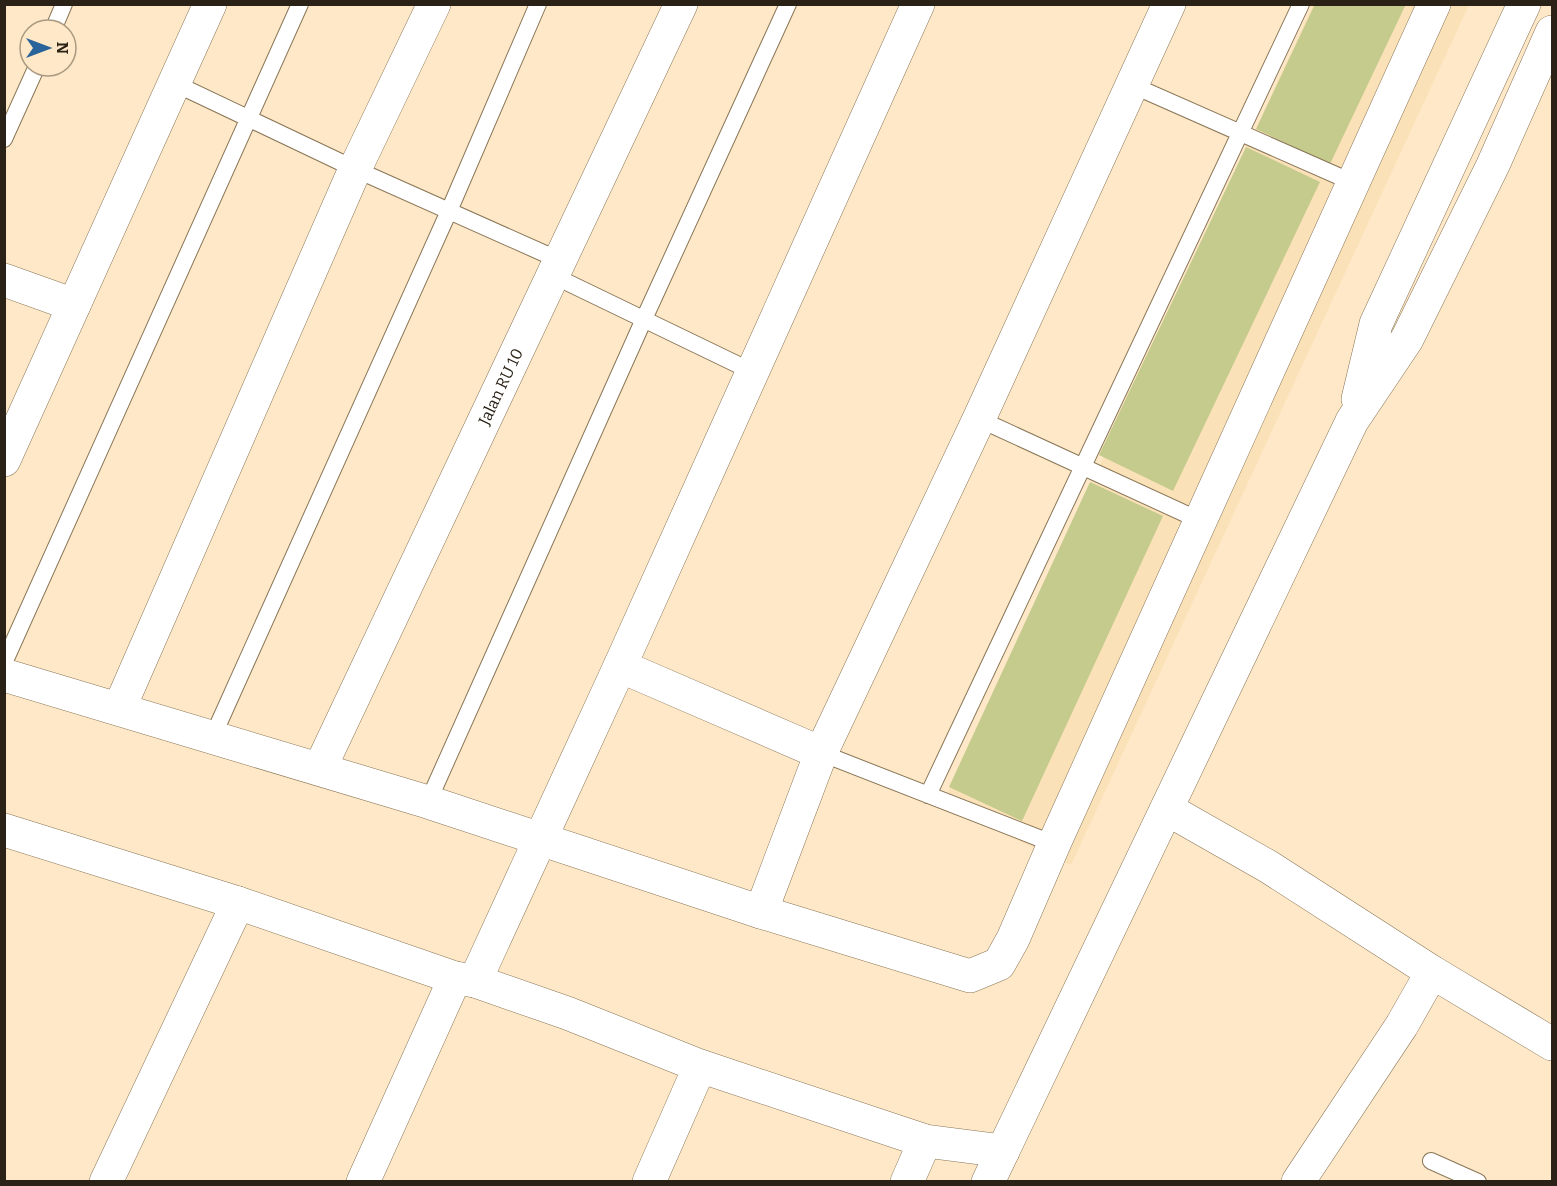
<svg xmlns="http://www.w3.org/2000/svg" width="1557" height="1186" font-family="Bitter,serif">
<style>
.built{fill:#fbe1b8}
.building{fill:#c4cb8c}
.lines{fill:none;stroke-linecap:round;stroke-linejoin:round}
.lane-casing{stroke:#897657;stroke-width:18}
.street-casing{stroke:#897657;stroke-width:34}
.secondary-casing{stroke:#897657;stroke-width:34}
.lane{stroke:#fff;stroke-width:16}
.street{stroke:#fff;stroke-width:33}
.secondary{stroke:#fff;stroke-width:33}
.labels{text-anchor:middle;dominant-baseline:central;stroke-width:4.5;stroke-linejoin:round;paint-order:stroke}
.street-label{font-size:16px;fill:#2a2216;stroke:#fee8c7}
</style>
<rect width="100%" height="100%" fill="#fee8c7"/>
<path class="built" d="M1313 5H1469L1071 865 942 805Z"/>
<path class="building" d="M1315 4H1406L1330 164 1256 129Z
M1246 147 1320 182 1173 491 1099 455Z
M1090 482 1163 516 1022 821 949 787Z"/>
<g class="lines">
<defs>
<path id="lane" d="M53 30 64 4
M174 83 355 169 559 260
M1132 85 1354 183
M4 139 37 66
M552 275 753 372
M979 419 1201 521
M4 663 300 4
M213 736 449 211 538 4
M821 753 1054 844
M928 795 1301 4
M428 802 644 319 788 4
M1431 1161 1478 1182"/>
<g id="street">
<path d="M4 280 74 305"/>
<path d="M4 460 210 4"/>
<path d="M620 666 821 753"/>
<path d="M4 675 428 802 761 912 970 976 999 964 1013 939 1054 844 1434 4"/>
<path d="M119 709 355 169 434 4"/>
<path id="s1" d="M320 768 681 4"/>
<path d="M1167 809 1269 867 1432 972 1552 1044"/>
<path d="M4 830 238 903 455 978 475 981 567 1013 700 1066 925 1141 1003 1151"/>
<path d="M761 912 821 753 979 419 1169 4"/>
<path d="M475 981 620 666 918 4"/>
<path d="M106 1182 238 903"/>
<path d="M363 1182 455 978"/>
<path d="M649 1182 700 1066"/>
<path d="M907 1182 925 1141"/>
<path d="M1298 1182 1402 1025 1432 972"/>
</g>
<path id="secondary" d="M1358 399 1376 324 1524 4
M988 1182 1352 421 1407 339 1493 165 1552 32"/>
</defs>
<use href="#lane" class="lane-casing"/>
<use href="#street" class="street-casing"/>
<use href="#secondary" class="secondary-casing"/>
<use href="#lane" class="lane"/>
<use href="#street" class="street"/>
<use href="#secondary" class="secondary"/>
</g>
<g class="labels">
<g class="street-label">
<text stroke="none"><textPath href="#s1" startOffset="422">Jalan RU 10</textPath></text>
</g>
</g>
<rect width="1557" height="1186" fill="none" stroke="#2a2216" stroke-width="12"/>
<g transform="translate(48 48) rotate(90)"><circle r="28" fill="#fee8c7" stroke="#a99980" stroke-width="1.5"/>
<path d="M0-4.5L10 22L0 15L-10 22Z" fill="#29639a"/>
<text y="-9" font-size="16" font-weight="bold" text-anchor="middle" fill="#2a2216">N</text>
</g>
</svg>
